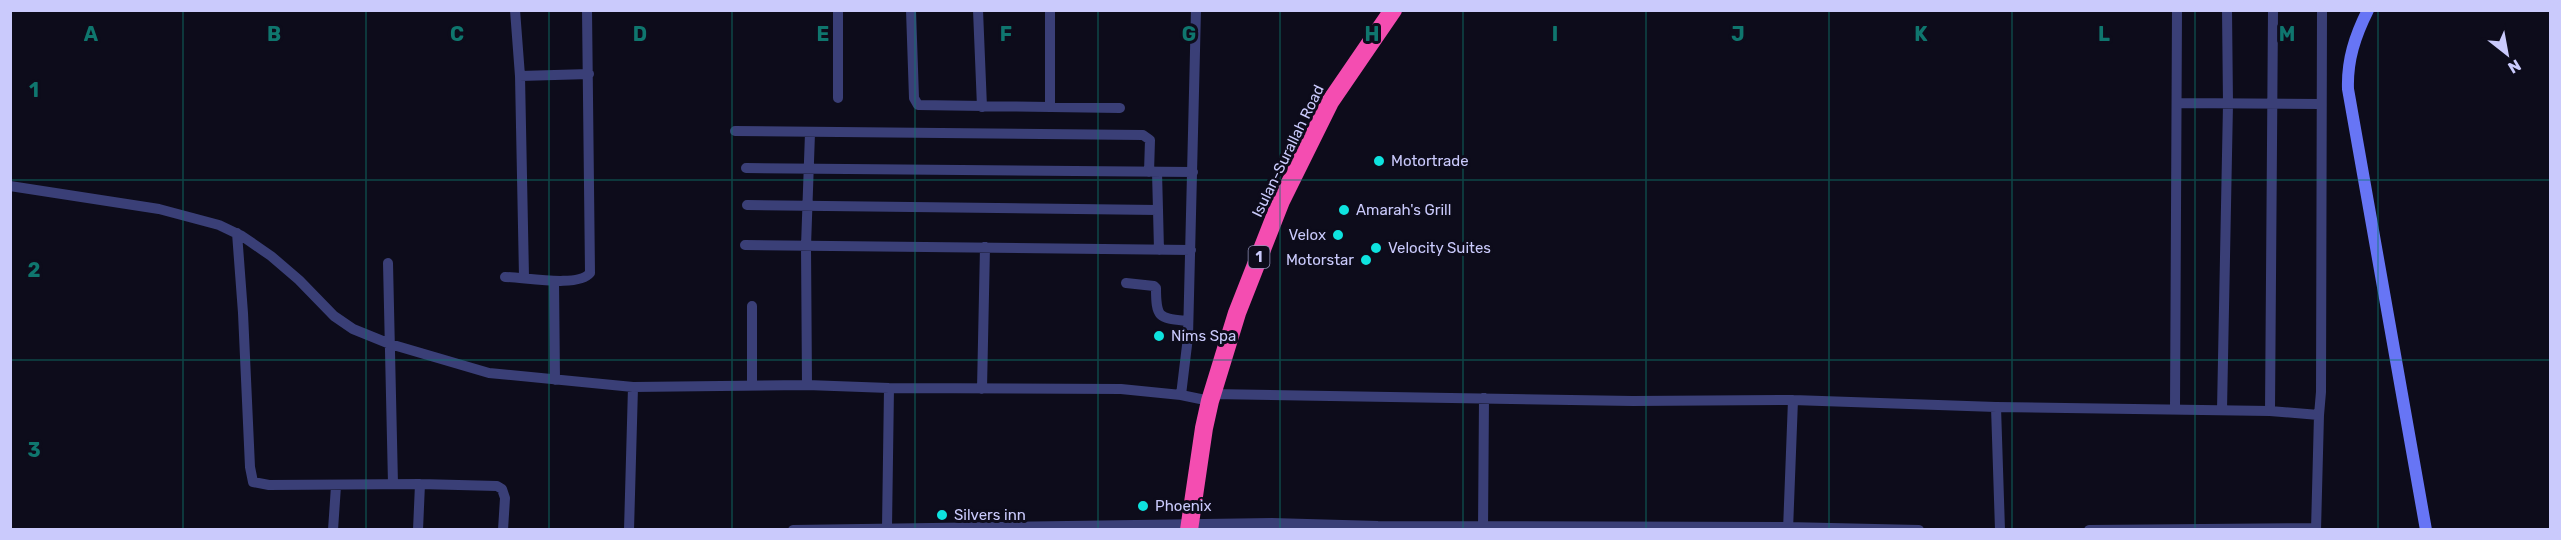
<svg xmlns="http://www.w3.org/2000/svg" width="2561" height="540" font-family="Rubik,sans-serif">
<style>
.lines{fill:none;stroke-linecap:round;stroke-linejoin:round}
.street{stroke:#3a3f77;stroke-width:10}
.secondary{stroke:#6775f5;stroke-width:12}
.highway{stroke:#f44db1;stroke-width:18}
.grid{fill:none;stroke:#0f766e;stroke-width:1.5;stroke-opacity:0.55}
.poi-dot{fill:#0ee3df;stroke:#0d0c1b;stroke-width:2}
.labels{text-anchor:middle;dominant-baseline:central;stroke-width:6;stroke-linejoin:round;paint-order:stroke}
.shield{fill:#0d0c1b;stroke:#9191b8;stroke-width:1.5}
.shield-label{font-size:14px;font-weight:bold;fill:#cacafc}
.street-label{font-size:15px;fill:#cacafc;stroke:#0d0c1b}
.poi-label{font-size:15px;fill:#cacafc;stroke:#0d0c1b;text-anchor:start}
.grid-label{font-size:20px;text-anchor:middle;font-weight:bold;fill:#0f766e;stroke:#0d0c1b;stroke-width:6;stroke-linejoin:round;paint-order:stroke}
</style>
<rect width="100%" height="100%" fill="#0d0c1b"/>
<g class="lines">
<path class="street" d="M515 10 520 76 524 277
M911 10 914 98 918 105 1120 108
M978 10 982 107
M1050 10V106
M520 76 589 74
M838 98V10
M2177 103 2320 104
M735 131 1143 135 1150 140 1149 172
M746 168 1193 172
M10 186 159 209 219 225 242 236 271 256 299 280 334 316 353 329 390 344 489 373 633 387 807 385 889 388 1121 389 1181 395 1210 401
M747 205 1158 210 1157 172
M1158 210 1159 250
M237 233 243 313 250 467 253 482 269 485 420 484 497 486 502 489 505 498 503 530
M745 245 1191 250
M388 263 393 484
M505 277C524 277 578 288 590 273L587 10
M554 281 555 380
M1126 283 1154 286 1156 288C1156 319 1159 318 1188 321
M752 306V385
M807 385 806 246 810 133
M982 389 985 247
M1212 394 1633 401 1793 400 1996 407 2270 411 2319 415 2321 392 2322 10
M1181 395 1188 337 1196 10
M1996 407 2000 530
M2175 409 2177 10
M2222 410 2228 104 2227 10
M2270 411 2273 10
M887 528 889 388
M333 530 336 486
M418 530 420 484
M629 530 633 387
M793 530 1272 523 1378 526 1787 527 1919 530
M1483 530 1484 398
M1788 530 1793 400
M2089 530 2316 528
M2316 530 2319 415"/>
<path class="secondary" d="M2368 10C2355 36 2347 60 2348 89L2426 530"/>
<path class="highway" d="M1189 530 1204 428 1210 401 1237 313 1281 201 1330 102 1393 10"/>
</g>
<path class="grid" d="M183 10V530M366 10V530M549 10V530M732 10V530M915 10V530M1098 10V530M1280 10V530M1463 10V530M1646 10V530M1829 10V530M2012 10V530M2195 10V530M2378 10V530M10 180H2550M10 360H2550"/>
<g class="poi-dot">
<circle cx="1379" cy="161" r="6"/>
<circle cx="1344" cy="210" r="6"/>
<circle cx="1338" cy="235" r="6"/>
<circle cx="1376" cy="248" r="6"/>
<circle cx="1366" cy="260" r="6"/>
<circle cx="1159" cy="336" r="6"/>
<circle cx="1143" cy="506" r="6"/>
<circle cx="942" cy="515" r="6"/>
</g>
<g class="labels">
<rect class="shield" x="1248.5" y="246" width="21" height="22" rx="4.5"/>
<g class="shield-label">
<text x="1259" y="257">1</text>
</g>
<g class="street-label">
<text transform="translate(1288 151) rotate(-64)">Isulan-Surallah Road</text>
</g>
<g class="poi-label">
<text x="1391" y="161">Motortrade</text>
<text x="1356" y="210">Amarah's Grill</text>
<text x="1326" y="235" text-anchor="end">Velox</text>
<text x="1388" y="248">Velocity Suites</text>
<text x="1354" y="260" text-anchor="end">Motorstar</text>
<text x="1171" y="336">Nims Spa</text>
<text x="1155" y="506">Phoenix</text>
<text x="954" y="515">Silvers inn</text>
</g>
</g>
<g class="grid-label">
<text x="91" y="41">A</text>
<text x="274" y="41">B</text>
<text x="457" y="41">C</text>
<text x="640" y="41">D</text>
<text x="823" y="41">E</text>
<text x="1006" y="41">F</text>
<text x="1189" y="41">G</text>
<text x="1372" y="41">H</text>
<text x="1555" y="41">I</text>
<text x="1738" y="41">J</text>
<text x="1921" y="41">K</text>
<text x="2104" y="41">L</text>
<text x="2287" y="41">M</text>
<text x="34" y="97">1</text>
<text x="34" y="277">2</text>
<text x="34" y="457">3</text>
</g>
<rect width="2561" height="540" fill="none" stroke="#cacafc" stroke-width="24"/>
<g transform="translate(2507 54) rotate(149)" stroke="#0d0c1b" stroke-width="4.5" paint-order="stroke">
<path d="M0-4.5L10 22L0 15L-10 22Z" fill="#cacafc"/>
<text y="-9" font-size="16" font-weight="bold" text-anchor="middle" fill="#cacafc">N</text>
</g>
</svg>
